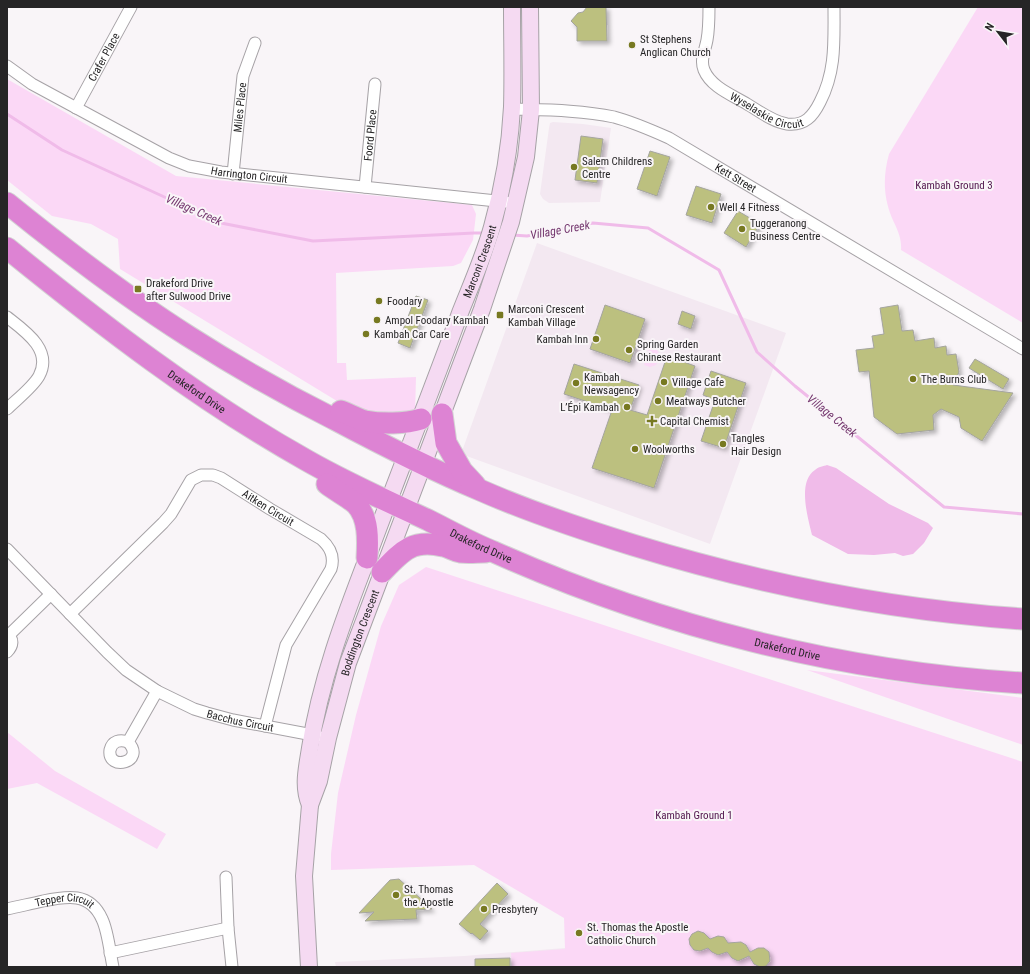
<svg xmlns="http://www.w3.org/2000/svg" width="1030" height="974" font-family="'Roboto Condensed',sans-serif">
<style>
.built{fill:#f3e8f1}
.green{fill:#fbd8f6}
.water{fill:#f0bbe9}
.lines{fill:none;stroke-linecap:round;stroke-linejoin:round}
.stream{stroke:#f0bbe9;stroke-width:3}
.building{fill:#bcc07f;stroke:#a4a49f;filter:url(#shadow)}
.street-casing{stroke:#a6a2a6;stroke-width:13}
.secondary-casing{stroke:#a6a2a6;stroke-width:18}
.highway-casing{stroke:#d4d3d4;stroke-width:23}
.street{stroke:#fff;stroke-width:11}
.secondary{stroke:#f5daf2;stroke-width:16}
.highway{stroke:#dd83d3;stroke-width:21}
.poi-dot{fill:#777921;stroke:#f9f5f8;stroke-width:1.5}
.labels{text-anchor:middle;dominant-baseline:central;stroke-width:4;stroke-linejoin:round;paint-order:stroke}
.poi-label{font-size:11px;fill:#262526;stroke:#f9f5f8;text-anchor:start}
.street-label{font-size:11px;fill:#262526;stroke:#f9f5f8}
.park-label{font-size:11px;fill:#51154d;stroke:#f9f5f8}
.water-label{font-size:12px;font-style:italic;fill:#74366e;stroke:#f9f5f8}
</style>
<defs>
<filter id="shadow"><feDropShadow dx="3" dy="3" stdDeviation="2" flood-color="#0004"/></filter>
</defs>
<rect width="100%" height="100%" fill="#f9f5f8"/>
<path class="built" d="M553 122 583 124 611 128 600 202 549 203 543 199 540 194 549 128 550 123Z
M537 243 786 333 710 544 461 454Z
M565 948 636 967H336L335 962 464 956Z"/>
<path class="green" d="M978 7H1023V323L901 250C902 238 897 229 892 218 883 196 883 176 889 154Z
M7 79 176 176 472 205 476 214 473 240 461 263 453 266 336 273 337 363H346L347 380 416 377 415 414 355 412 120 269 118 239 91 224 52 216 7 180Z
M650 346 657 350 660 355 656 365 650 367 644 365Z
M426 567 1023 762V967H512L511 953 565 949 564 918 474 865 331 870V854L338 793 356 715 381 626 399 585Z
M807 670 1023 698V745Z
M7 732 55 771 166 834 157 849 37 783 7 789Z"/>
<path class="water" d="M827 465 836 468 889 504 928 523 933 528 924 543 913 554 903 556 895 553 874 555 848 554 812 535C808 518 797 482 815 470 818 467 824 466 827 465Z"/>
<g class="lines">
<path class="stream" d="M7 114 62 150 221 223 313 241 474 233H484
M512 235 527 236 593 223 648 228 719 270 757 352 795 386 944 507 1023 514"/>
</g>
<path class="building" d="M587 7H606L607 41H577V27L571 21 578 13 583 12Z
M581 136 603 139 597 183 575 180Z
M650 151 670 157 657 196 637 189Z
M696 186 721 194 712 223 686 215Z
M738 211 760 224 746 247 724 233Z
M416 296 428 300 410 348 398 343Z
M605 305 645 319 630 363 590 349Z
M898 305 902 331 913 330 915 341 934 338 935 348 946 346 947 355 956 354 959 372 953 385 1013 393 982 441 961 428 959 417 941 409 933 415 934 430 897 434 874 417 869 371 859 372 856 350 874 348 872 336 884 334 880 308Z
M682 311 695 316 691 329 678 324Z
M667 356 695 366 654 488 592 468 612 410 564 394 574 364 639 385 630 410 647 415Z
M975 359 1009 379 1003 389 969 368Z
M711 371 746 383 724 448 701 441 715 400 703 395Z
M399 879 432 909 416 910 417 919 365 921 374 912 359 913 390 880Z
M497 883 508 894 480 924 488 931 480 940 472 933 471 934 459 924Z
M698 931 704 933 710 939 718 936 724 937 728 943 741 942 746 945 750 952 758 948H764L769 952 770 961 766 966 760 967 754 964 749 956 738 961 732 958 727 952 718 955 712 952 708 948 700 951 694 950 690 945 689 939 692 934Z
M510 958V967H475V959Z"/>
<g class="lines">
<defs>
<g id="street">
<path id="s1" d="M709 7C709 18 709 29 707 40 705 51 700 60 704 70 711 87 732 95 747 104 759 111 773 122 787 124 805 126 813 116 820 102 836 71 834 42 834 7"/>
<path id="s2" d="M7 66 32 84 169 158 189 166 221 172 506 202"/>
<path id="s3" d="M76 108 131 7"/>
<path id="s4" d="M512 109C546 110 581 110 614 117 633 122 651 130 669 138L1023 349"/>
<path id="s5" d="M233 174 243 76 255 43"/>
<path id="s6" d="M365 187 375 84"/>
<path d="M7 317C25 331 53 350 39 376 33 387 16 400 7 409"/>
<path id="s7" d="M7 549 107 652 126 670 157 691 194 709 207 713 233 720 318 736"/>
<path id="s8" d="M70 614 163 523 171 514 191 480 201 475H213L221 478 270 509 321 539C330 547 335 556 331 569L286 645 265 726"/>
<path d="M7 634C14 639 13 646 7 652"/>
<path d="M9 635 51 594"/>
<path d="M128 742C120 739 112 741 110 750 107 772 147 762 128 742L157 691"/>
<path d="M226 877 228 928 232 967"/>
<path id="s9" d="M7 909C19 906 31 904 43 901 67 896 90 892 102 919 108 931 110 953 113 967"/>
<path d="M110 953 228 928"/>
</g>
<g id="secondary">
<path id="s10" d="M310 805C302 786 307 768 310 748 320 682 344 618 368 556 398 475 430 395 460 313 471 285 484 256 492 227 503 188 510 148 512 107 513 74 512 40 512 7"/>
<path id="s11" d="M309 967 304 876 310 805 319 781 328 738 348 663 482 309 511 222 526 157 531 110 530 7"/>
</g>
<g id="highway">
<path d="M7 203C65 250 125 296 188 336 235 366 284 394 334 419 381 444 430 469 480 490 530 512 581 529 633 545 760 584 891 610 1023 619"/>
<path id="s12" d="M7 248C102 325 199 400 306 460 346 483 387 501 428 520 450 531 471 543 494 552 660 626 841 672 1023 683"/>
<path d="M341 411C349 414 357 419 365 421 381 424 405 424 421 419"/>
<path d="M442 414 446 443 462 471 475 485"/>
<path d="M327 484C336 491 348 497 356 504 369 518 368 540 367 558"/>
<path d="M382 572C402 551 412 539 443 546 449 547 454 551 460 552 468 553 477 552 485 552"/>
</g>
</defs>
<use href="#street" class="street-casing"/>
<use href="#secondary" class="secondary-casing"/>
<use href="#highway" class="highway-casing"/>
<use href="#street" class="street"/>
<use href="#secondary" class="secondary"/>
<use href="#highway" class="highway"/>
</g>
<g class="poi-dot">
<circle cx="632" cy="45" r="4"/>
<circle cx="574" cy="167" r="4"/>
<circle cx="711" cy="207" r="4"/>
<circle cx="742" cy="229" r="4"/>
<rect x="134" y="285" width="8" height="8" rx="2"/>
<circle cx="379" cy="301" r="4"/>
<rect x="496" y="311" width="8" height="8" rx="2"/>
<circle cx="377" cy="320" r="4"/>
<circle cx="366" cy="334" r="4"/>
<circle cx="596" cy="339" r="4"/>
<circle cx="629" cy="350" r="4"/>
<circle cx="913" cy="379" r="4"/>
<circle cx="664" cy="382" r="4"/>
<circle cx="576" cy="383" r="4"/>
<circle cx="658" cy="401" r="4"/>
<circle cx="627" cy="407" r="4"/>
<path d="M650 415h4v4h4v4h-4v4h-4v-4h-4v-4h4z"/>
<circle cx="723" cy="444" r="4"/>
<circle cx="635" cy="449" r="4"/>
<circle cx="396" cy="895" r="4"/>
<circle cx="484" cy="909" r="4"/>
<circle cx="579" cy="933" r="4"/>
</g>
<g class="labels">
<g class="poi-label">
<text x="640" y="39">St Stephens<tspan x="640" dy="13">Anglican Church</tspan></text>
<text x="582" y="161">Salem Childrens<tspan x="582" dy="13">Centre</tspan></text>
<text x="719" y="207">Well 4 Fitness</text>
<text x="750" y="223">Tuggeranong<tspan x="750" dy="13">Business Centre</tspan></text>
<text x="146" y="283">Drakeford Drive<tspan x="146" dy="13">after Sulwood Drive</tspan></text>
<text x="387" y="301">Foodary</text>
<text x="508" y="309">Marconi Crescent<tspan x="508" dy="13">Kambah Village</tspan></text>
<text x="385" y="320">Ampol Foodary Kambah</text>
<text x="374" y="334">Kambah Car Care</text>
<text x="588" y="339" text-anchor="end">Kambah Inn</text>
<text x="637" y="344">Spring Garden<tspan x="637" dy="13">Chinese Restaurant</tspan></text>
<text x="584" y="377">Kambah<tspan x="584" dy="13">Newsagency</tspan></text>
<text x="921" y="379">The Burns Club</text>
<text x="672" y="382">Village Cafe</text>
<text x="666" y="401">Meatways Butcher</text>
<text x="619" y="407" text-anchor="end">L’Épi Kambah</text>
<text x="660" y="421">Capital Chemist</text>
<text x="731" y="438">Tangles<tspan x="731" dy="13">Hair Design</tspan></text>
<text x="643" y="449">Woolworths</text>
<text x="404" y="889">St. Thomas<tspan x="404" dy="13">the Apostle</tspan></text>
<text x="492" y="909">Presbytery</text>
<text x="587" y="927">St. Thomas the Apostle<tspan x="587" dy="13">Catholic Church</tspan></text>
</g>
<g class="street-label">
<text stroke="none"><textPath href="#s3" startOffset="58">Crafer Place</textPath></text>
<text stroke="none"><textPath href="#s1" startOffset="141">Wyselaskie Circuit</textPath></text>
<text stroke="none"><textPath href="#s5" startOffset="67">Miles Place</textPath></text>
<text stroke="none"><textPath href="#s6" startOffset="52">Foord Place</textPath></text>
<text stroke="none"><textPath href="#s2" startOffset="269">Harrington Circuit</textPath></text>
<text stroke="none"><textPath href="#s4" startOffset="239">Kett Street</textPath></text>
<text stroke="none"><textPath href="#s10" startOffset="574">Marconi Crescent</textPath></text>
<text stroke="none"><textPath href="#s12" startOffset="238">Drakeford Drive</textPath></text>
<text stroke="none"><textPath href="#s8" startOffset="269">Aitken Circuit</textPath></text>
<text stroke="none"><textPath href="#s12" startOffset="562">Drakeford Drive</textPath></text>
<text stroke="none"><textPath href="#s11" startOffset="342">Boddington Crescent</textPath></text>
<text stroke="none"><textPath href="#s12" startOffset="886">Drakeford Drive</textPath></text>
<text stroke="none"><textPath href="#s7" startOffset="296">Bacchus Circuit</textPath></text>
<text stroke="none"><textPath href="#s9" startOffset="59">Tepper Circuit</textPath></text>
</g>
<g class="park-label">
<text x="954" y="185">Kambah Ground 3</text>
<text x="694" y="815">Kambah Ground 1</text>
</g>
<g class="water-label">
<text transform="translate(194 210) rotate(24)">Village Creek</text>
<text transform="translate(560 230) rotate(-10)">Village Creek</text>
<text transform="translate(832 416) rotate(39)">Village Creek</text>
</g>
</g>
<rect width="1030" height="974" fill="none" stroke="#262526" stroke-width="16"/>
<g transform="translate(998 32) rotate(301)" stroke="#f9f5f8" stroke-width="3" paint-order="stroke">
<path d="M0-3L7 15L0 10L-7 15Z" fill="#262526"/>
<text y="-6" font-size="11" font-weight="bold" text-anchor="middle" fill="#262526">N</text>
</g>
</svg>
